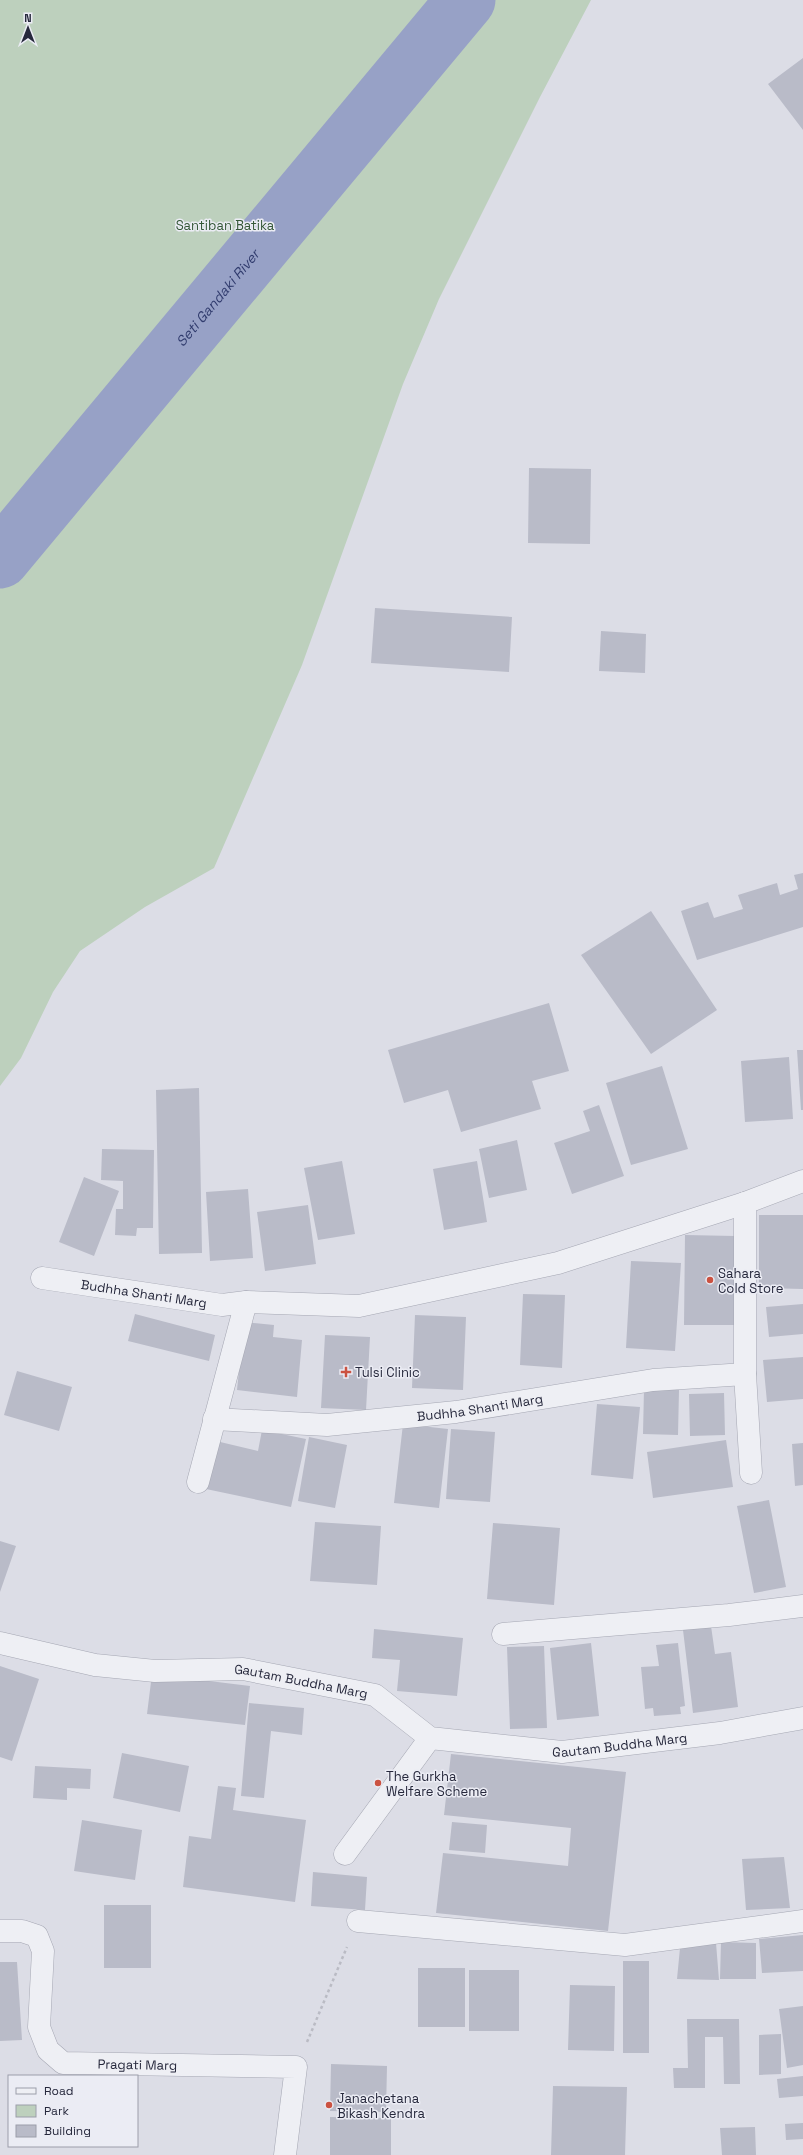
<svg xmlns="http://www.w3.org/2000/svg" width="803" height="2155" font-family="'Space Grotesk',sans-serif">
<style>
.green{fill:#bdd0bd}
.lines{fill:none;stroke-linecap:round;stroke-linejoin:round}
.river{stroke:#97a1c6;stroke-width:59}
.building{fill:#b9bbc8}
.minor-casing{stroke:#a5a7b3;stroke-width:23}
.path{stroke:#babbc4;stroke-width:2.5;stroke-dasharray:3 3;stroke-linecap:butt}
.minor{stroke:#eeeff4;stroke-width:22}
.poi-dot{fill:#cb5241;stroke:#ebecf4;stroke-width:1.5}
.labels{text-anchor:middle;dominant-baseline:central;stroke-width:3;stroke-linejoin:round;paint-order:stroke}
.park-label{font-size:13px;fill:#345737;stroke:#ebecf4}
.poi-label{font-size:13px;fill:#26283c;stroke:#ebecf4;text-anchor:start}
.street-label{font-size:13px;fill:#26283c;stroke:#ebecf4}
.water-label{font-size:14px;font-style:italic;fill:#313c6e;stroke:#ebecf4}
</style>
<rect width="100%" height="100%" fill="#dcdde6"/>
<path class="green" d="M0 0H591L540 97 439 299 403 384 302 665 214 868 145 907 80 951 53 992 21 1058 0 1086Z"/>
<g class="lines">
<path class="river" id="s1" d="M0 559 466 0"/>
</g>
<path class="building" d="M803 58V130L768 84Z
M529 468 591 469 590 544 528 543Z
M375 608 512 617 509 672 371 663Z
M601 631 646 634 645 673 599 671Z
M803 873V927L697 960 681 911 708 902 714 918 743 909 738 895 777 883 780 895 798 889 794 875Z
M651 911 717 1010 651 1054 581 955Z
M549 1003 569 1071 532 1081 541 1109 461 1132 448 1090 404 1103 388 1050Z
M797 1050H803V1110H801Z
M789 1057 793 1119 745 1122 741 1061Z
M662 1066 688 1149 631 1165 606 1083Z
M199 1088 202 1253 159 1254 156 1090Z
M599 1105 624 1176 572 1194 554 1143 590 1131 583 1111Z
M517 1140 527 1190 489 1198 479 1149Z
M102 1149 154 1150 153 1228H137L136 1236 115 1235 116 1209H123V1181L101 1180Z
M342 1161 355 1234 318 1240 304 1168Z
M477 1161 487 1222 444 1230 433 1169Z
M84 1177 119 1191 94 1256 59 1242Z
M248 1189 253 1258 210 1261 206 1192Z
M308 1205 316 1264 265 1271 257 1212Z
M759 1215H803V1289L759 1288Z
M685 1235 735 1236V1325H684Z
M631 1261 681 1263 675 1351 626 1348Z
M523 1294 565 1295 562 1368 520 1365Z
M803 1304V1334L769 1337 766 1307Z
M135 1314 215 1335 209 1361 128 1341Z
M415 1315 466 1317 463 1390 412 1388Z
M244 1322 274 1325 273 1337 302 1340 297 1397 237 1390Z
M325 1335 370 1337 366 1410 321 1408Z
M803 1357V1399L767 1402 763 1360Z
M17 1371 72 1387 59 1431 4 1415Z
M644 1389 679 1390 678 1435 643 1434Z
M724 1393 725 1435 690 1436 689 1394Z
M597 1404 640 1407 633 1479 591 1475Z
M403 1424 448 1429 439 1508 394 1503Z
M451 1429 495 1432 490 1502 446 1499Z
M262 1430 306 1439 291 1507 206 1489 216 1441 258 1451Z
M309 1437 347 1445 335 1508 298 1501Z
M726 1440 733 1487 653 1498 647 1452Z
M803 1443V1485L795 1486 792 1444Z
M769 1500 786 1587 754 1593 737 1506Z
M315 1522 381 1526 377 1585 310 1581Z
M493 1523 560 1528 554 1605 487 1599Z
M0 1541 16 1546 0 1592Z
M711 1626 715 1654 731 1652 738 1707 693 1713 683 1630Z
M374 1629 463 1638 457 1696 397 1691 400 1660 372 1658Z
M591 1643 599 1716 557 1720 550 1648Z
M678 1643 685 1706 680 1707 681 1714 654 1716 653 1708 645 1709 641 1667 659 1666 656 1645Z
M544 1646 547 1728 510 1729 507 1647Z
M0 1666 39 1679 12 1761 0 1757Z
M152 1674 250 1686 245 1725 147 1714Z
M249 1703 304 1708 302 1735 271 1731 264 1798 241 1796Z
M122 1753 189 1766 180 1812 113 1798Z
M451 1754 626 1772 608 1931 436 1913 443 1853 568 1866 571 1828 444 1815Z
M35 1766 91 1769 90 1789 67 1788V1800L33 1798Z
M218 1786 236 1788 233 1810 306 1820 295 1902 183 1887 189 1836 211 1839Z
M82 1820 142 1830 135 1880 74 1871Z
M452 1822 487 1825 485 1853 449 1850Z
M784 1857 790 1908 746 1910 742 1859Z
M313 1872 367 1877 365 1910 311 1906Z
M104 1905H151V1968H104Z
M803 1935V1971L762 1973 759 1939Z
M721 1942 756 1943V1979H720Z
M716 1943 719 1980 677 1979 680 1948Z
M623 1961H649V2053H623Z
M0 1962H17L22 2040 0 2041Z
M418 1968H465V2027H418Z
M469 1970H519V2031H469Z
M570 1985 615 1986 614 2051 568 2050Z
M803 2006V2065L787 2068 779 2009Z
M687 2019H739L740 2084H724L723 2037H705V2088H674L673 2068H688Z
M781 2034V2074L759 2075V2035Z
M331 2064 387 2066 386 2112 330 2111Z
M803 2076V2096L779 2098 777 2079Z
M553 2086 627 2087 625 2155H551Z
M330 2117 391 2118V2155H330Z
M803 2123V2139L786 2140 785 2124Z
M755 2127 756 2155H722L720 2128Z"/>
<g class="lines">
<defs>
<g id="minor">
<path d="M745 1203V1374L751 1473"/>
<path id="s2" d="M42 1278 222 1305 246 1302 359 1306 558 1263 745 1203 803 1181"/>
<path id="s3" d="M214 1419 327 1425 456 1412 653 1380 745 1374"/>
<path d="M198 1482 246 1302"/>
<path d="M503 1634 729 1615 803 1606"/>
<path id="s4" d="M0 1643 95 1665 155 1671 243 1669 375 1695 430 1738 562 1752 720 1733 803 1718"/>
<path d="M345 1854 430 1738"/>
<path d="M358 1921 625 1945 803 1921"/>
<path id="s5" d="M0 1931H22L37 1936 43 1951 39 2027 48 2050 63 2063 296 2067 285 2155"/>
</g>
</defs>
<use href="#minor" class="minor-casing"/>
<path class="path" d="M307 2042 347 1947"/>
<use href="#minor" class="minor"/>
</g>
<g class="poi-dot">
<circle cx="710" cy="1280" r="4"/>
<path d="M344 1366h4v4h4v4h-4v4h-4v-4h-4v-4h4z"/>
<circle cx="378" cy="1783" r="4"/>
<circle cx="329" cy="2105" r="4"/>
</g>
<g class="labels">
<g class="park-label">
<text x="225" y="225">Santiban Batika</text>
</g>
<g class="poi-label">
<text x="718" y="1273">Sahara<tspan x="718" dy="15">Cold Store</tspan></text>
<text x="355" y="1372">Tulsi Clinic</text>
<text x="386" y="1776">The Gurkha<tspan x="386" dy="15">Welfare Scheme</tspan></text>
<text x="337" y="2098">Janachetana<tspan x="337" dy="15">Bikash Kendra</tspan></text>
</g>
<g class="street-label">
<text stroke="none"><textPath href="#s2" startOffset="103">Budhha Shanti Marg</textPath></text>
<text stroke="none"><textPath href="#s3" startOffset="267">Budhha Shanti Marg</textPath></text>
<text stroke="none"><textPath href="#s4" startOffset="305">Gautam Buddha Marg</textPath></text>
<text stroke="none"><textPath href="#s4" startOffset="641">Gautam Buddha Marg</textPath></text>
<text stroke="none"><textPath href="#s5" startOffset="249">Pragati Marg</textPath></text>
</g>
<g class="water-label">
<text stroke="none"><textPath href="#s1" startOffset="340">Seti Gandaki River</textPath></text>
</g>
</g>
<rect x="8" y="2075" width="130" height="72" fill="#ebecf4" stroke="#9c9eaa"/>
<rect x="16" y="2088" width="20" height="6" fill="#eeeff4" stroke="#9c9eaa"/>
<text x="44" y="2095" font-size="12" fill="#26283c">Road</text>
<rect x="16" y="2105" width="20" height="12" fill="#bdd0bd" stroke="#9c9eaa"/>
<text x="44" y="2115" font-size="12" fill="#26283c">Park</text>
<rect x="16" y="2125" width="20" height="12" fill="#b9bbc8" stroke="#9c9eaa"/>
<text x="44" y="2135" font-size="12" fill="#26283c">Building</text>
<g transform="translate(28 28)" stroke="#ebecf4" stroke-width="3" paint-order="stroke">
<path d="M0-3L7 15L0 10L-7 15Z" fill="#26283c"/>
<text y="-6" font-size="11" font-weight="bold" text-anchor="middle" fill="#26283c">N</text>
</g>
</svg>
